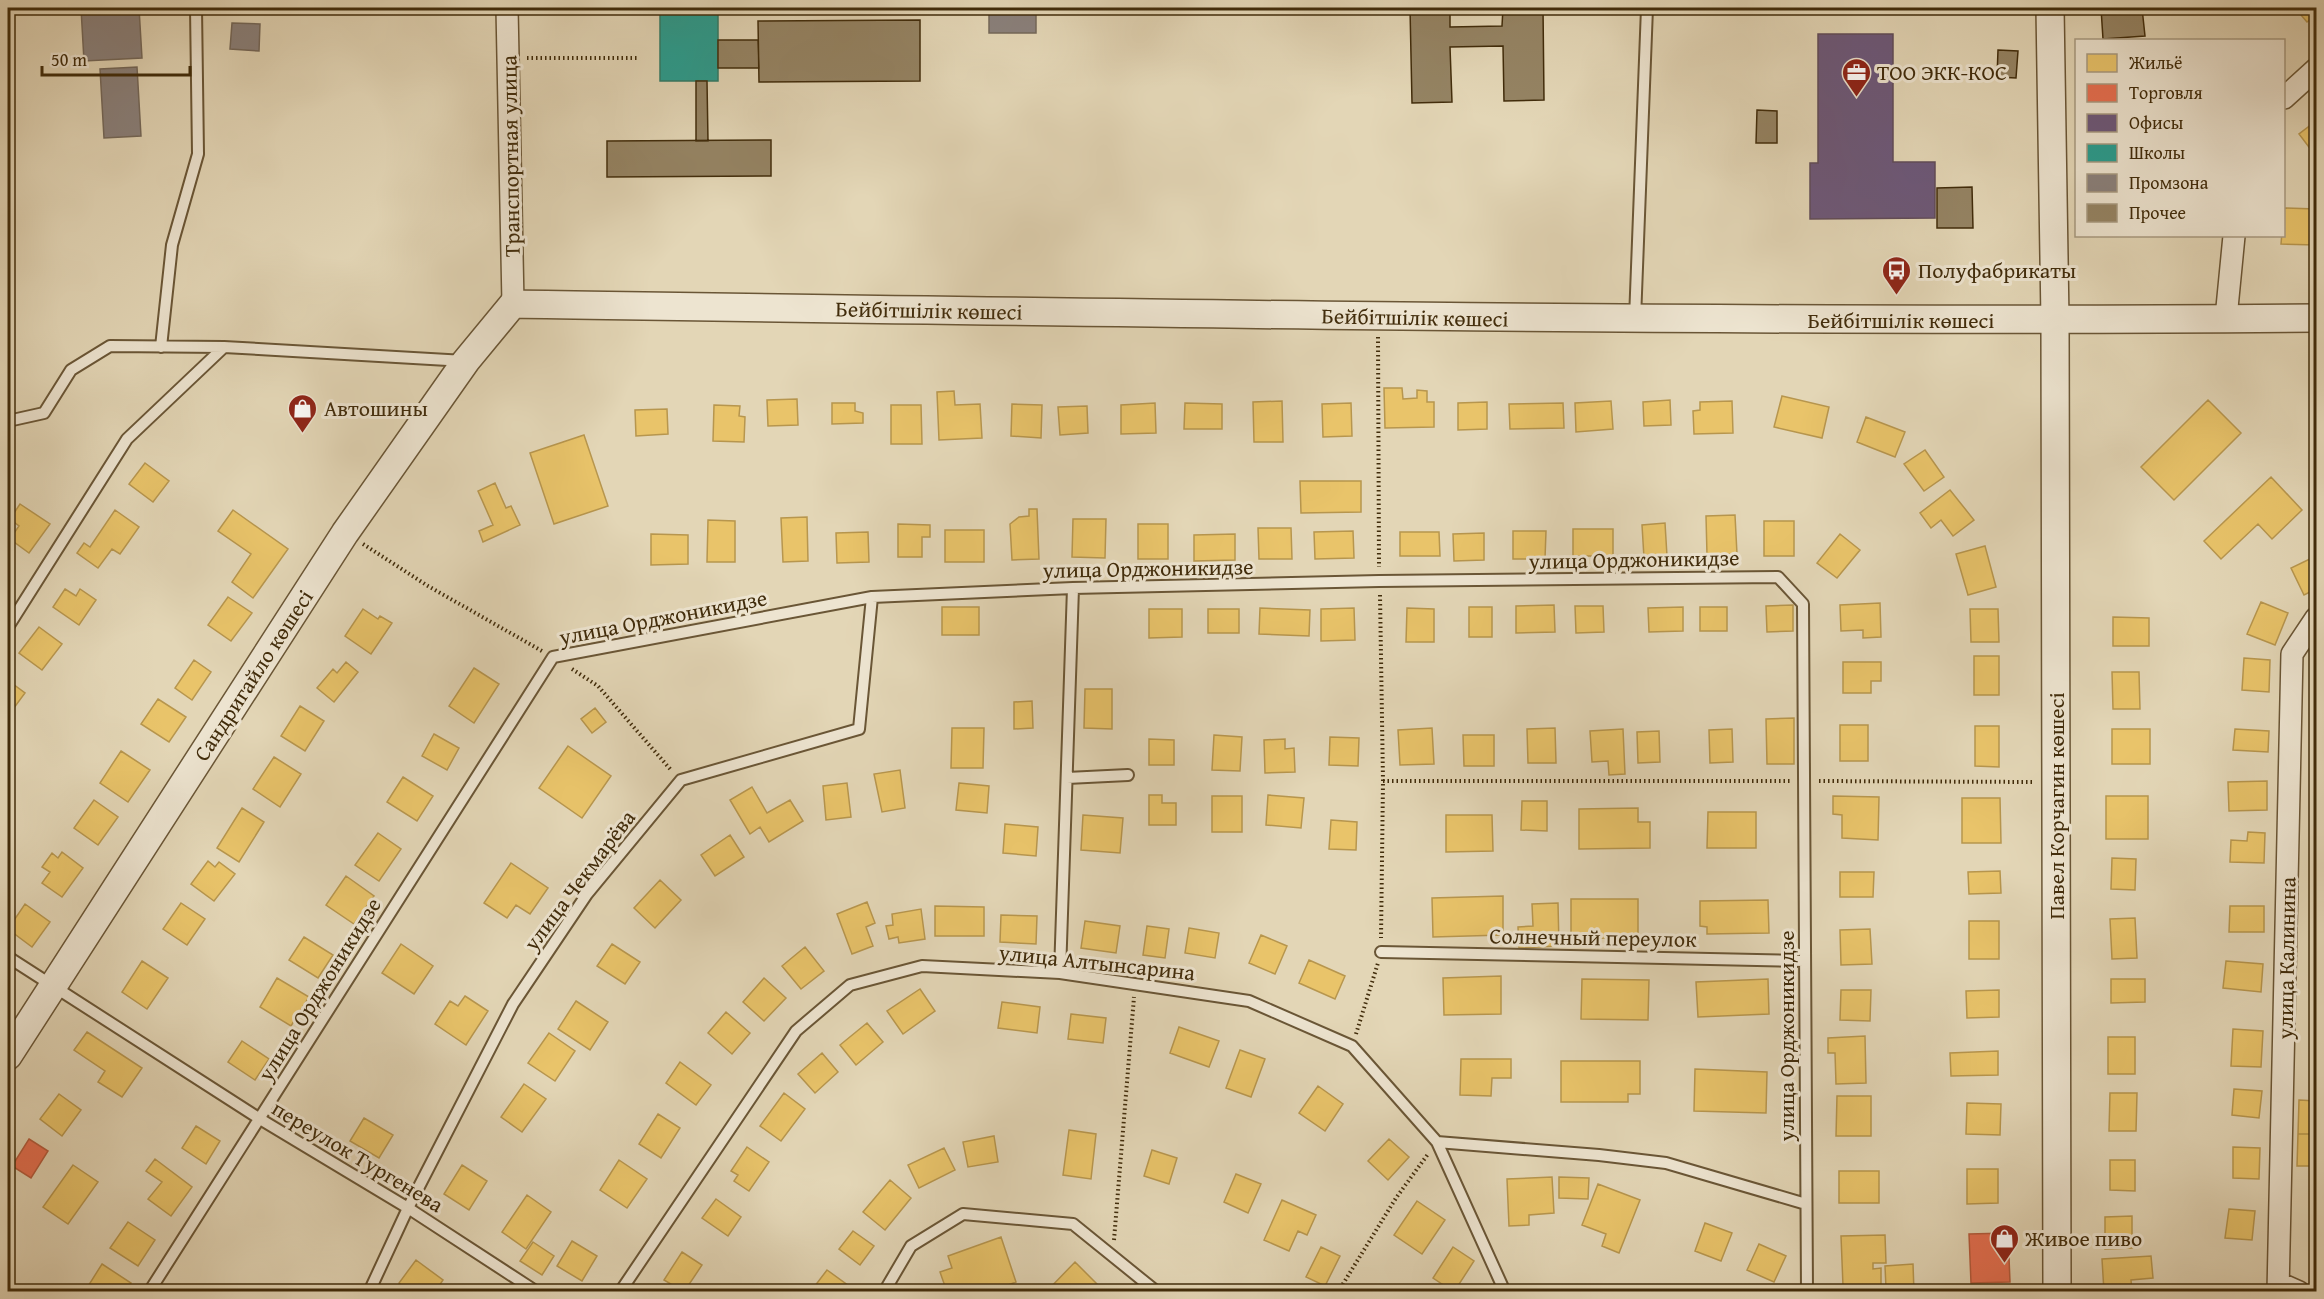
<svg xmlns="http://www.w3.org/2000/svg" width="2324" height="1299" font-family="'Gentium Book Plus',serif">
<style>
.homes{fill:#e9c46a;stroke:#b7964e;stroke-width:1.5}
.shops{fill:#e76f51;stroke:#b55b3c;stroke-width:1.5}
.offices{fill:#6d597a;stroke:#604c59;stroke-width:1.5}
.schools{fill:#2a9d8f;stroke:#317b67;stroke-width:1.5}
.industry{fill:#8a817c;stroke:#74685a;stroke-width:1.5}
.building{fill:#958464;stroke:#412c0b;stroke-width:1.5}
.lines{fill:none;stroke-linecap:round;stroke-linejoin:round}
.service-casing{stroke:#6a5636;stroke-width:14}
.minor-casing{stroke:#6a5636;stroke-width:24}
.tertiary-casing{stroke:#6a5636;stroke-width:30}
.path{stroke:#412c0b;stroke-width:4;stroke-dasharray:1.5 3;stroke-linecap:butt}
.service{stroke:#ede4d0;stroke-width:10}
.minor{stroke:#ede4d0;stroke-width:21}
.tertiary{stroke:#ede4d0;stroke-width:27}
.labels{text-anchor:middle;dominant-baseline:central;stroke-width:6;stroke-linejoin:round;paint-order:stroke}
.poi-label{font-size:22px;fill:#412c0b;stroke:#ede4d0;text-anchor:start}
.street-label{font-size:22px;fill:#412c0b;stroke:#ede4d0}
</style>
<rect width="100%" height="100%" fill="#e3d6b6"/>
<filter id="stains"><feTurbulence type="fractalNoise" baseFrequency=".00333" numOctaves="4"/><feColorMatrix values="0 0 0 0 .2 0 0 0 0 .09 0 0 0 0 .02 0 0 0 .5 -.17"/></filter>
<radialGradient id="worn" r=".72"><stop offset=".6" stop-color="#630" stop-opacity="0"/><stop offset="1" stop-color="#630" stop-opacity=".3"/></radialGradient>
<path class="homes" d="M2295 8H2316V15L2307 22Z
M2316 121V154L2315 155 2299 134Z
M2284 208 2316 209V245L2281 244Z
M1384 388H1402L1403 399 1417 398V390L1427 391V402H1434V427L1385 428Z
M954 391 955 405 980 404 982 438 939 440 937 392Z
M1782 396 1829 407 1822 438 1774 427Z
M797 399 798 425 768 426 767 400Z
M1670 400 1671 425 1644 426 1643 402Z
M2208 400 2241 433 2174 500 2141 467Z
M1282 401 1283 442H1254L1253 402Z
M1611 401 1613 429 1576 432 1575 403Z
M1732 401 1733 433 1694 434 1693 411 1700 410V402Z
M1487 402V429L1458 430V403Z
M832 403H855V411L863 413V423L832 424Z
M1155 403 1156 433 1121 434V405Z
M1185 403 1222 404V429H1184Z
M1351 403 1352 436 1323 437 1322 404Z
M1563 403 1564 428 1510 429 1509 404Z
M1012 404 1042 405 1041 438 1011 436Z
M714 405 740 406 739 416 745 417 744 442 713 441Z
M891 405H921L922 444H891Z
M1087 406 1088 433 1060 435 1058 407Z
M667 409 668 434 636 436 635 410Z
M1866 417 1905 432 1895 457 1857 442Z
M584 435 608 506 554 524 530 453Z
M1925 450 1944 477 1924 491 1904 464Z
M145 463 169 481 153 502 129 484Z
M2271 477 2302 510 2272 539 2258 524 2221 559 2204 541Z
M1300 481H1361V512L1301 513Z
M495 483 506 508 511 506 520 525 483 542 479 531 493 525 478 491Z
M1950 490 1974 520 1953 536 1941 520 1931 528 1920 513Z
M20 504 50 524 29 553 10 539 19 526 10 519Z
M1029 509H1037L1039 559 1012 560 1010 524 1019 517 1029 516Z
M115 510 139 527 120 554 112 549 98 568 77 553 84 543 90 547Z
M233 510 288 549 253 598 232 582 251 554 218 531Z
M1735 515 1737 554 1707 555 1706 516Z
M807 517 808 561 783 562 781 518Z
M1073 519H1106L1105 558 1072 557Z
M708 520 735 521V562H707Z
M1764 521H1794V556H1764Z
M1665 523 1667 556 1644 558 1642 525Z
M898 524 930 525V537H922V557H898Z
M1138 524H1168V559H1138Z
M1258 528H1291L1292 559H1259Z
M1573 529H1613V556H1573Z
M945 530H984V562H945Z
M1353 531 1354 558 1315 559 1314 532Z
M1513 531H1546L1545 559H1513Z
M868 532 869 562 837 563 836 533Z
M1400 532H1439L1440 556H1400Z
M1484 533V560L1454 561 1453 534Z
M651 534 688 535V564L651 565Z
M1235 534V560L1194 561V535Z
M1840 534 1860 550 1837 578 1817 563Z
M1985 546 1996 587 1968 595 1956 554Z
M2316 556V589L2304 595 2291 568Z
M65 589 76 596 80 589 96 600 79 625 53 607Z
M228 597 252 613 231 641 208 625Z
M2261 602 2288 613 2275 645 2247 634Z
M1880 603 1881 637 1863 638V630L1841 631 1840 605Z
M1554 605 1555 632 1516 633V606Z
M1793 605V631L1767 632 1766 606Z
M1575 606H1603L1604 632 1576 633Z
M942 607H979V635H942Z
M1469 607H1492V637H1469Z
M1683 607V631L1649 632 1648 608Z
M1700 607H1727V631H1700Z
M1260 608 1310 610 1309 636 1259 634Z
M1354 608 1355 640 1321 641V609Z
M1407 608 1434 609V642H1406Z
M363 609 378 619 380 616 392 623 371 654 345 636Z
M1149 609H1182V637L1149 638Z
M1208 609H1239V633H1208Z
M1970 609H1998L1999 642H1971Z
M2113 617 2149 618V646H2113Z
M39 627 62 644 42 670 19 653Z
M1974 656H1999V695H1974Z
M2244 658 2270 660 2269 692 2242 690Z
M194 660 211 672 192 700 175 688Z
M346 662 358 672 334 702 317 688 333 669 337 673Z
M1843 662H1881V681H1871V693H1843Z
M474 668 499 684 474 723 449 706Z
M2112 672H2139L2140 709H2113Z
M13 684 25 693 8 716V688Z
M1085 689H1112V729L1084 728Z
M158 699 186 717 169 742 141 724Z
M1032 701 1033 728 1014 729V702Z
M300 706 324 721 305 751 281 736Z
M595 708 606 722 592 733 581 719Z
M1794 718V764H1767L1766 719Z
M1840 725H1868V761H1840Z
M1975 726H1999V767L1975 766Z
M952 728H984L983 768H951Z
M1432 728 1434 764 1400 765 1398 730Z
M1555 728 1556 763H1528L1527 729Z
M1623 729 1625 774 1609 775 1608 761 1592 762 1590 731Z
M1732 729 1733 762 1710 763 1709 730Z
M2112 729H2150V764H2112Z
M2235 729 2269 731 2268 752 2233 750Z
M1659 731 1660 762 1638 763 1637 732Z
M434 734 459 748 447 770 422 756Z
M1214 735 1242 737 1240 771 1212 770Z
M1463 735H1494V766H1464Z
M1330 737 1359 738 1358 766 1329 765Z
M1149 739 1174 740V765H1149Z
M1285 739V749L1294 748 1295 772 1265 773 1264 740Z
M568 746 611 776 582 818 539 788Z
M121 751 150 770 128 802 100 783Z
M274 757 301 774 280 807 253 789Z
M900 770 905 808 882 812 874 774Z
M403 777 433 796 417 821 387 802Z
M2267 781V810L2229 811 2228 782Z
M847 783 851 817 826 820 823 786Z
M959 783 989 786 987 813 956 810Z
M752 787 767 813 790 800 803 821 769 842 760 827 750 834 730 800Z
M1149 795H1162V803H1176V825H1149Z
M1268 795 1304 798 1301 828 1266 825Z
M1212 796H1242V832H1212Z
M1833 796 1879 797 1878 840 1842 838V815L1833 814Z
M2106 796H2148V839H2106Z
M1962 798H2000L2001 843H1962Z
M94 800 118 817 98 845 74 828Z
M1522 801H1547V831L1521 830Z
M242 808 264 822 239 862 217 848Z
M1638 808V822H1650V848L1579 849V809Z
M1708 812H1756V848H1707Z
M1083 815 1123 818 1120 853 1081 850Z
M1446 815H1492L1493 851 1446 852Z
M1331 820 1357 822 1356 850 1329 849Z
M1005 824 1038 827 1036 856 1003 853Z
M2248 832 2265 833 2264 863 2230 862 2231 840 2247 841Z
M378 833 401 849 379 881 355 865Z
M730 835 744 857 715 876 701 855Z
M62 852 83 868 62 897 42 883 50 872 42 867 52 853 58 858Z
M2112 858 2136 859 2135 890 2111 889Z
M208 861 215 867 219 862 235 874 214 901 191 884Z
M511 863 548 888 530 914 516 905 507 918 484 903Z
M2000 871 2001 893 1969 894 1968 872Z
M1840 872H1874L1873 897H1840Z
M346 876 374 896 354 924 326 905Z
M660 880 681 900 655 928 634 908Z
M1503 896V935L1433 937 1432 898Z
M1571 899H1638V938H1571Z
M1768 900 1769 933 1707 934V927L1700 926V901Z
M867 902 875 923 866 927 873 946 852 954 837 914Z
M181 903 205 919 187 945 163 929Z
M1558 903 1559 946 1519 948 1518 927 1533 926 1532 904Z
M25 904 50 922 32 947 8 929Z
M935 906 984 907V936H935Z
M2230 906H2264V932H2229Z
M921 909 925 939 899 943 898 937 889 939 886 926 893 925 892 914Z
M1001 915 1037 916 1036 944 1000 942Z
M2135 918 2137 958 2112 959 2110 919Z
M1085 921 1120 926 1116 953 1081 948Z
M1969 921H1999V959H1969Z
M1147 926 1169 929 1165 958 1143 955Z
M1189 928 1219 933 1215 958 1185 953Z
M1870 929 1872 964 1841 965 1840 930Z
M2313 930H2316V961H2311Z
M1261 935 1287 946 1275 974 1249 963Z
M304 937 333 955 318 978 289 960Z
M401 944 433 966 414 994 382 973Z
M612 944 640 962 625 984 597 966Z
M805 947 824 971 801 989 782 966Z
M1309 960 1345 976 1335 999 1299 983Z
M142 961 168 978 147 1009 122 992Z
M2226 961 2263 964 2261 992 2223 988Z
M1501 976V1014L1444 1015 1443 978Z
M277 978 309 997 291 1026 260 1007Z
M764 978 786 998 764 1021 743 1002Z
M1582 979 1649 980 1648 1020 1581 1019Z
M1768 979 1769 1014 1698 1017 1696 982Z
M2111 979H2145V1002L2111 1003Z
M2311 981 2316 982V1021H2311Z
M920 989 935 1011 903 1034 887 1011Z
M1841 990H1871L1870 1021 1840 1020Z
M1999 990V1017L1967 1018 1966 991Z
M465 996 488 1011 466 1045 435 1024 450 1001 458 1006Z
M576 1001 608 1022 590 1050 558 1029Z
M1002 1002 1040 1007 1037 1033 998 1028Z
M726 1012 750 1033 732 1054 708 1033Z
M1071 1014 1106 1018 1103 1043 1068 1039Z
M867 1023 883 1042 856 1065 840 1045Z
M1179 1027 1219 1041 1209 1067 1170 1053Z
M2233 1029 2263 1031 2261 1067 2231 1066Z
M87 1032 142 1068 122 1097 98 1082 105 1071 74 1050Z
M549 1033 575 1051 555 1081 528 1063Z
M1865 1036 1866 1083 1836 1084 1835 1053H1828V1038Z
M2108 1037H2135V1074H2108Z
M2311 1039H2316V1080H2313Z
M242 1041 269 1059 255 1080 228 1062Z
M1240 1050 1265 1059 1251 1097 1226 1088Z
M1998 1051V1075L1951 1076 1950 1053Z
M822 1053 838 1072 815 1093 798 1074Z
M1461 1059H1511V1078H1492L1491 1096 1460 1095Z
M1561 1061H1640V1094H1628V1102H1561Z
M680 1062 711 1085 696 1105 666 1083Z
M1695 1069 1767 1072 1766 1113 1694 1111Z
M524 1084 546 1099 522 1132 501 1117Z
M1318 1086 1343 1104 1325 1131 1299 1113Z
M2234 1089 2262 1091 2259 1118 2232 1115Z
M784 1093 805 1109 781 1141 760 1126Z
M2110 1093H2137L2136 1131H2109Z
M59 1094 81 1110 62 1136 40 1119Z
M1837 1096H1871V1136H1836Z
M2299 1100 2316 1101V1134H2298Z
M1967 1103 2001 1104 2000 1135 1966 1134Z
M658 1114 680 1128 661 1158 639 1144Z
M364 1118 393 1135 379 1158 350 1141Z
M196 1126 220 1141 206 1164 182 1148Z
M1069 1130 1096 1134 1091 1179 1063 1175Z
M2298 1134H2316V1166H2297Z
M994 1136 998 1162 968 1167 963 1142Z
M1389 1139 1409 1157 1388 1180 1368 1161Z
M747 1147 769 1162 749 1191 734 1181 738 1175 731 1171Z
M2233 1147 2260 1148 2259 1179 2233 1178Z
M944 1148 955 1170 919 1188 908 1165Z
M1152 1150 1177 1158 1169 1184 1144 1176Z
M155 1159 192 1187 171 1216 148 1199 162 1182 146 1171Z
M619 1160 647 1179 627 1208 600 1190Z
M2110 1160H2135V1191L2110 1190Z
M73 1165 98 1182 68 1224 43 1207Z
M462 1165 487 1181 469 1210 444 1194Z
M1967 1169H1998V1203L1967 1204Z
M1839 1171H1879V1203H1839Z
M1236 1174 1261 1184 1248 1213 1224 1202Z
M1552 1177 1554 1213 1529 1215V1225L1509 1226 1507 1179Z
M1559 1177 1589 1178 1588 1199 1559 1198Z
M890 1180 911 1198 885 1230 863 1212Z
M1598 1184 1640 1200 1619 1253 1602 1246 1606 1234 1582 1225Z
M527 1195 551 1212 526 1249 502 1232Z
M716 1199 741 1217 728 1236 702 1218Z
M1282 1200 1316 1215 1307 1235 1298 1231 1289 1251 1264 1240Z
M1417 1201 1445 1220 1422 1254 1394 1235Z
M2229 1209 2255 1211 2252 1240 2225 1238Z
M2132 1216V1248L2105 1249V1217Z
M128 1222 155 1240 138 1266 110 1248Z
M1705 1223 1732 1233 1721 1261 1695 1251Z
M853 1231 874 1246 860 1265 839 1249Z
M1885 1235 1886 1263H1873V1269L1881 1268V1285L1843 1286 1841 1236Z
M1001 1237 1016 1282 989 1292H947L940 1272 952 1268 948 1256Z
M572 1241 597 1256 582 1281 557 1266Z
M533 1242 554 1256 542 1275 520 1261Z
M1759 1244 1786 1256 1774 1282 1747 1270Z
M1321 1247 1340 1256 1325 1286 1306 1277Z
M1453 1247 1474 1261 1454 1292 1433 1278Z
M682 1252 702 1265 684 1292 664 1280Z
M2151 1256 2153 1278 2131 1280 2132 1292H2104L2102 1259Z
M416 1260 443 1280 435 1292H410L399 1283Z
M1075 1262 1105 1292H1046Z
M102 1264 131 1283 126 1292 85 1291Z
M1913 1264 1914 1292H1851L1886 1288 1885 1266Z
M827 1270 849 1286 845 1292 811 1291Z"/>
<path class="shops" d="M29 1139 48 1151 31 1178 12 1166Z
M2008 1233 2010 1282 1971 1283 1969 1234Z"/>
<path class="offices" d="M1818 34H1893V162H1935V218L1810 219V163H1818Z"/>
<path class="schools" d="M660 8H718V81H660Z"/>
<path class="industry" d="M81 8H139L142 58 84 61Z
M989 8H1036V33H989Z
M232 23 260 24 259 51 230 49Z
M137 67 141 136 104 138 100 69Z"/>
<path class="building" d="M1410 8H1450V27L1502 26 1503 8H1543L1544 100 1504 101 1503 46 1450 47 1452 102 1412 103Z
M2101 8H2142L2145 36 2103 39Z
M920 20V81L759 82 758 21Z
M718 40H758L759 68H718Z
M1998 50 2018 51 2016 78 1997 77Z
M696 81H707L708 141H696Z
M1757 110 1777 111V143H1756Z
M771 140V176L607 177V141Z
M1972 187 1973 228H1937V188Z"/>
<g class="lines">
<defs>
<path id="service" d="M1635 319 1647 8
M161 347 172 245 198 154 196 8
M8 421 44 413 71 370 110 346 224 347 465 361
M8 627 127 439 224 347
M1067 778 1128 775
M1381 952 1804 961
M8 957 260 1119 408 1208 537 1292
M1060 973 1073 588
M1437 1142 1599 1155 1666 1163 1806 1204
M149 1292 553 657 872 597 1073 588 1379 581 1778 577 1803 604 1807 1292
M369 1292 408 1208 513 1004 587 894 681 780 859 729 872 597
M620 1292 796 1031 850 985 922 966 1060 973 1249 1001 1352 1046 1437 1142 1505 1292
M884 1292 911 1246 963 1214 1073 1224 1157 1292"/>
<path id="minor" d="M507 8 513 304
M2284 98 2316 69
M2226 318 2234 236
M2279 1283 2299 1292
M2278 1292 2292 654 2316 618"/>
<path id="tertiary" d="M2050 8 2055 320 2057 1292
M8 1056 345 533 466 361 513 304C1114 313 1715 323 2316 318"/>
</defs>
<use href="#service" class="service-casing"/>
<use href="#minor" class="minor-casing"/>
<use href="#tertiary" class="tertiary-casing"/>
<path class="path" d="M527 58H638
M1378 337 1379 567
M363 544 428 586 542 651
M1380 595 1383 781 1381 938
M572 669 598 686 671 770
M1383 781H1790
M1819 781 2033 782
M1356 1034 1378 963
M1114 1240 1134 997
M1338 1292 1396 1198 1428 1154"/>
<use href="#service" class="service"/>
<use href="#minor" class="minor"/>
<use href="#tertiary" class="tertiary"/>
</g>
<defs>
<symbol id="office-pin" viewBox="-11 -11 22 30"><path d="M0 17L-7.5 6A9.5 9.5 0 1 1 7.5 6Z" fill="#8f2418" stroke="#ede4d0"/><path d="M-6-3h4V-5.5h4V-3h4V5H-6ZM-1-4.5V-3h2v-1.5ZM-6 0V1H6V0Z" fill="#fff"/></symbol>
<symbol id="bus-pin" viewBox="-11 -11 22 30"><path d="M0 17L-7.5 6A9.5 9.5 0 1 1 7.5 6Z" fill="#8f2418" stroke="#ede4d0"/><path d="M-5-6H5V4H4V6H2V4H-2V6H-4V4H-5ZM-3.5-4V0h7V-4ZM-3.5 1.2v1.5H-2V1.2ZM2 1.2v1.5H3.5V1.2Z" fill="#fff"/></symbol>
<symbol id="shop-pin" viewBox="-11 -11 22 30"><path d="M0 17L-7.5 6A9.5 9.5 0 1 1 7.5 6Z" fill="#8f2418" stroke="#ede4d0"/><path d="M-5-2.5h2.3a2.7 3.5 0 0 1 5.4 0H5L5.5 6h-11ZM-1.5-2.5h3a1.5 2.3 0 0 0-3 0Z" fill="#fff"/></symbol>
</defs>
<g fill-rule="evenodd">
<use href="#office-pin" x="1840" y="56" width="33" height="45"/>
<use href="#bus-pin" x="1880" y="254" width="33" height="45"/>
<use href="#shop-pin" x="286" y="392" width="33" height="45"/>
<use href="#shop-pin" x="1988" y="1222" width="33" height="45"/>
</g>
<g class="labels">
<g class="poi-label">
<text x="1877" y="72">ТОО ЭКК-КОС</text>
<text x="1918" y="270">Полуфабрикаты</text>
<text x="324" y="408">Автошины</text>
<text x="2025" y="1238">Живое пиво</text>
</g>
<g class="street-label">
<text transform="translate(510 156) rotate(-91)">Транспортная улица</text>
<text transform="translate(929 310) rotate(1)">Бейбітшілік көшесі</text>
<text transform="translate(1415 317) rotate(1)">Бейбітшілік көшесі</text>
<text x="1901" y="320">Бейбітшілік көшесі</text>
<text transform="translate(1634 559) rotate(-1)">улица Орджоникидзе</text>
<text transform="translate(1148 568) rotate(-1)">улица Орджоникидзе</text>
<text transform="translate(663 617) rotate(-11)">улица Орджоникидзе</text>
<text transform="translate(253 675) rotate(-57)">Сандригайло көшесі</text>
<text transform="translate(2056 806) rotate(-90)">Павел Корчагин көшесі</text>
<text transform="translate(579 880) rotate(-53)">улица Чекмарёва</text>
<text transform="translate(1593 937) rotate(1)">Солнечный переулок</text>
<text transform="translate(2286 958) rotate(-89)">улица Калинина</text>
<text transform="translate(1097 962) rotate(6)">улица Алтынсарина</text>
<text transform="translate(319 989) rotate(-58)">улица Орджоникидзе</text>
<text transform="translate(1786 1036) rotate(-90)">улица Орджоникидзе</text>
<text transform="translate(358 1156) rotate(31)">переулок Тургенева</text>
</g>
</g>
<rect width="2324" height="1299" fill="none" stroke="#e3d6b6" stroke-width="30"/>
<rect x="9" y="9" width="2306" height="1281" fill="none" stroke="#412c0b" stroke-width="3"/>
<rect x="15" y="15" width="2294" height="1269" fill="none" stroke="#412c0b" stroke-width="1.5"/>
<rect x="2075" y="39" width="210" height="198" fill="#ede4d0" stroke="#a89a81" stroke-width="1.5"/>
<rect x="2087" y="54" width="30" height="18" fill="#e9c46a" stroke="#a89a81" stroke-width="1.5"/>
<text x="2129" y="69" font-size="18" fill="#412c0b">Жильё</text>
<rect x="2087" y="84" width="30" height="18" fill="#e76f51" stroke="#a89a81" stroke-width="1.5"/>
<text x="2129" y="99" font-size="18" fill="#412c0b">Торговля</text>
<rect x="2087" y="114" width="30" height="18" fill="#6d597a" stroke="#a89a81" stroke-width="1.5"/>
<text x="2129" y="129" font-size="18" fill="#412c0b">Офисы</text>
<rect x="2087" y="144" width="30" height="18" fill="#2a9d8f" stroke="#a89a81" stroke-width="1.5"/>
<text x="2129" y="159" font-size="18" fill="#412c0b">Школы</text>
<rect x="2087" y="174" width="30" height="18" fill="#8a817c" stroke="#a89a81" stroke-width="1.5"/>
<text x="2129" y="189" font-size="18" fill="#412c0b">Промзона</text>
<rect x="2087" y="204" width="30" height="18" fill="#958464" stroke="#a89a81" stroke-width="1.5"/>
<text x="2129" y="219" font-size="18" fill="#412c0b">Прочее</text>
<path d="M42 66v9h148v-9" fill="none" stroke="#412c0b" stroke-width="3"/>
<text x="51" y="66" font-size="18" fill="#412c0b" stroke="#ede4d0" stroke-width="4.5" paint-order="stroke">50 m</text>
<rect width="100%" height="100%" filter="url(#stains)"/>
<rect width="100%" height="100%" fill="url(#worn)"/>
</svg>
